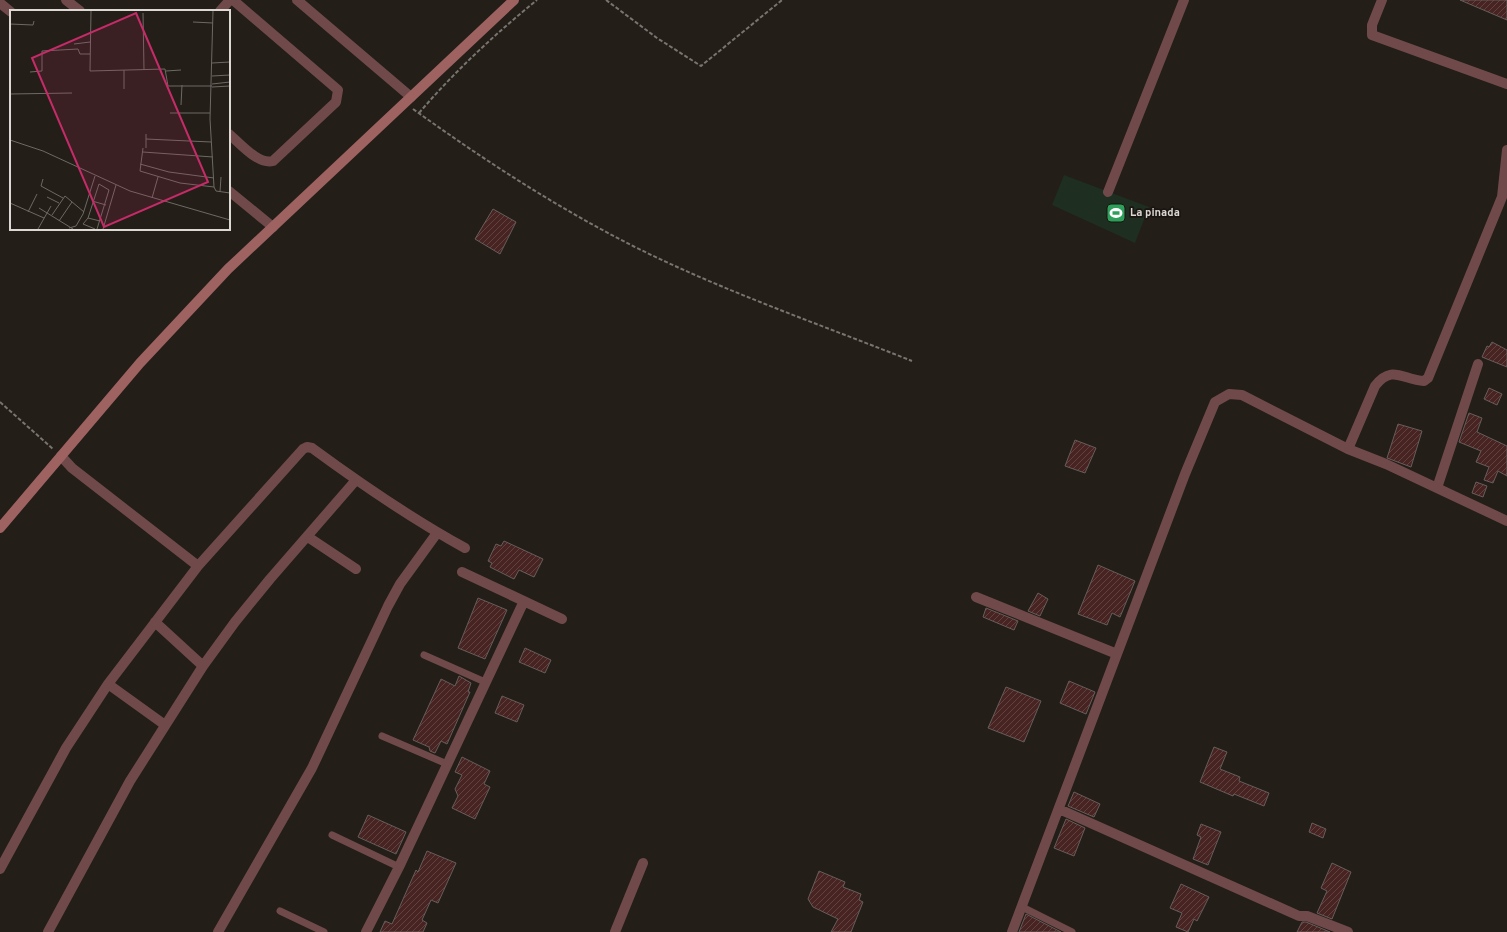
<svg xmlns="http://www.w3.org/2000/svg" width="1507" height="932" font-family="Overpass,sans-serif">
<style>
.green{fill:#1e2e20}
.building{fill:url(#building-hatch);stroke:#675d5c}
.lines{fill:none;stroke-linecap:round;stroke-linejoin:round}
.path{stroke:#78746f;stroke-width:2;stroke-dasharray:4 2;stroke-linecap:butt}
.lane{stroke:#704a4a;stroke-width:7}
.street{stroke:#704a4a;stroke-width:10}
.secondary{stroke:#9e6261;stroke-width:10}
.labels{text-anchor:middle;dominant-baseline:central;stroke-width:3.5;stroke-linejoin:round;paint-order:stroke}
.poi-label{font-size:11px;font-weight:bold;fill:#dcd9d5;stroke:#1a1510;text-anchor:start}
.inset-road{fill:none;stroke:#6d6964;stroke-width:1}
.view{fill:#c52b67;fill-opacity:0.15;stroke:#c52b67;stroke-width:2}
.inset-edge{fill:none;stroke:#dcd9d5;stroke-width:2}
</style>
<defs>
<pattern id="building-hatch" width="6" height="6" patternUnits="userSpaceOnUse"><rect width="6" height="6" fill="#472322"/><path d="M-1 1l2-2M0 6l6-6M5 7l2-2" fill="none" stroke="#614241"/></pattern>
</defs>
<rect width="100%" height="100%" fill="#231e18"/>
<path class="green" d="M1064 175 1149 207 1135 243 1052 205Z"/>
<path class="building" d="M1460 0H1507V20Z
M493 209 516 222 500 254 475 239Z
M1492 342 1507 350V367L1482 357 1487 346 1489 347Z
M1489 388 1502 394 1497 405 1484 399Z
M1469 413 1482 418 1477 432 1507 446V476L1498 471 1493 483 1484 480 1489 467 1476 462 1481 451 1459 442Z
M1398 424 1422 431 1411 467 1387 458Z
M1075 440 1096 448 1085 473 1065 466Z
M1476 482 1487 486 1483 497 1472 493Z
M504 541 543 559 534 577 519 570 514 579 490 567 492 563 488 561 496 544 501 546Z
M1098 565 1135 581 1120 617 1112 613 1107 625 1078 614Z
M1038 593 1048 599 1040 616 1028 611Z
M478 598 507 610 485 659 458 648Z
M986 608 1018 621 1014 630 983 617Z
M525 648 551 660 545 673 519 662Z
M459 676 471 683 468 692H470L447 744 441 741 435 753 430 751 429 747 413 740 441 679 455 686Z
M1069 681 1095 692 1086 714 1060 703Z
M1006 687 1041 701 1024 742 988 728Z
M502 696 524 705 517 722 495 713Z
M1214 747 1227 752 1220 769 1240 777 1239 781 1269 793 1264 806 1234 794 1233 796 1200 782Z
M462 757 490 771 484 784 490 787 475 819 452 808 458 796 455 789 462 775 455 772Z
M1074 792 1100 804 1094 817 1068 806Z
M368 815 406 832 396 854 358 837Z
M1066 819 1085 828 1074 856 1054 848Z
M1312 823 1326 829 1323 838 1309 832Z
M1201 824 1221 832 1208 865 1193 859 1201 837 1197 835Z
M427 851 456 863 438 903 431 900 422 920 427 923 423 932H380L385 921 392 924 416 870 418 872Z
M1332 863 1351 872 1332 919 1317 913 1327 891 1321 888Z
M819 871 845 882 843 887 861 894 859 900 863 902 851 932H831L838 919 813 907 808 899Z
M1181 884 1209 897 1197 921 1194 919 1188 932 1176 927 1182 913 1170 908Z
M1026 914 1061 932H1019Z
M1302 922H1306L1330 932H1297Z"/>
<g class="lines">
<path class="path" d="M606 0 657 38 701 66 782 0
M413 109C484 160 556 207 633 246 723 291 819 324 912 361
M419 113C454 72 495 34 537 0
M0 402 53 449"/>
<path class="lane" d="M424 655 485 682
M382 736 447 764
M332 835 399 867
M1022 907 1072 932
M280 911 324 932"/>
<path class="street" d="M66 0 80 11
M297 0 411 97
M1382 0 1372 25V35L1507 84
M0 3 11 12
M220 11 230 0
M229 134C240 143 258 165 273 161L336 102 338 90 233 0
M229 191 273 227
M1108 192 1184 0
M1348 449 1375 386C1392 364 1403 380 1424 381L1428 378 1502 197 1507 150
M61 456 72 468 198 566
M1437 488 1478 364
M308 537 356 569
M462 572 562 619
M976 597 1117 654
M155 622 203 666
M108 684 165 725
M1059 809 1299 916H1307L1348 932
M0 869 66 748 108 684 198 566 303 449 307 447 312 448C361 484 412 519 465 548
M48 932 130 781 203 666 235 622 270 579 356 480
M218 932 312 768 388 606 400 584 437 533
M366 932 399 867 524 601
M615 932 643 863
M1012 932 1185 474 1215 402 1229 394 1242 395 1348 449 1386 464 1507 521"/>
<path class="secondary" d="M0 528 140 363 228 269 514 0"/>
</g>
<defs>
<symbol id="stadium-square" viewBox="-11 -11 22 22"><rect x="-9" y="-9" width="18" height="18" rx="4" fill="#2e9e5b" stroke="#1a1510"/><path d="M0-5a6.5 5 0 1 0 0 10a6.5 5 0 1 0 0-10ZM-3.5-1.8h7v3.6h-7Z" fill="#fff"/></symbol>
</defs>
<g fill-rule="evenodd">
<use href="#stadium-square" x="1105" y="202" width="22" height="22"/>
</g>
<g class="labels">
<g class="poi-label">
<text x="1130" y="213">La pinada</text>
</g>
</g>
<g transform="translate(10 10)">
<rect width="220" height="220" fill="#231e18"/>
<path class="inset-road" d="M81 1 80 61 155 59 158 76H202M203 1 200 109 204 177 206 181 220 183M133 3 134 60M183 12 203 13M0 14 23 15 24 11M64 34 80 32M202 53 220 52M114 60V79M156 61 171 60M20 62 32 61V41L68 39 70 44H80M202 66 220 65M202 74 220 72M202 77 220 76M0 84 62 83M171 95 172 75M160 103H200M136 129 201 132M0 130 33 141 120 181 220 210M133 138 130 161 170 173 204 177M136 138V124M133 142 203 147M130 154 159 162 204 168M33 169 31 176 53 188M210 182 211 167M37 187 49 193M142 188 148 167M82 191 96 195M0 193 34 208M29 198 63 219M18 202 27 184M42 205 55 186 74 202M78 208 90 211M49 211 62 192M59 218 66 216 73 204 85 166M28 219 41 196M85 219 73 214 78 208 89 174 99 180 87 219M93 219 106 175"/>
<path class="view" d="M126 3 198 172 94 217 22 48Z"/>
<rect width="220" height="220" class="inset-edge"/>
</g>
</svg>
